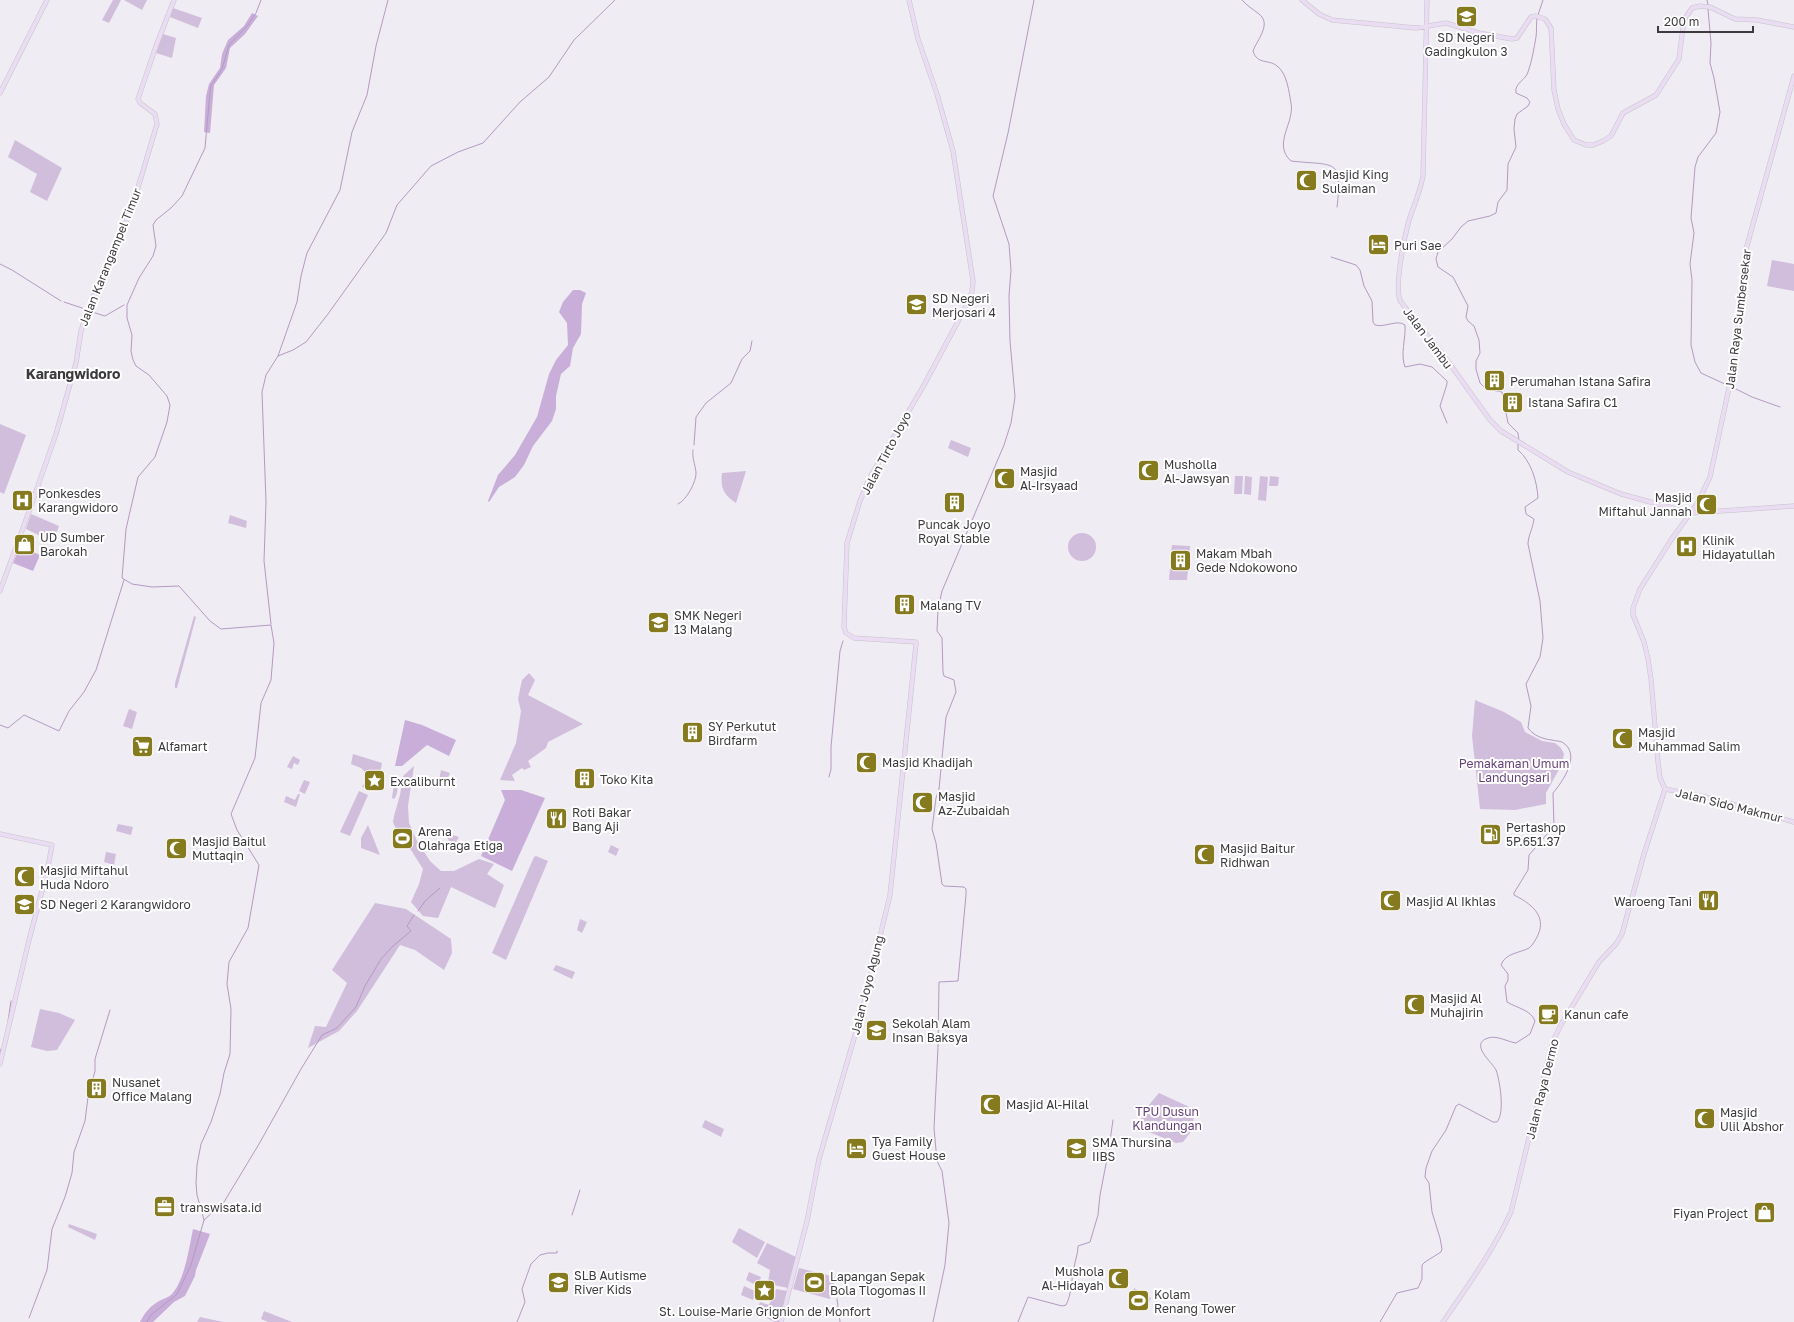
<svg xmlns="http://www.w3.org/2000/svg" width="1794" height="1322" font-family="'Golos Text',sans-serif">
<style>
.green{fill:#d0bedc}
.forest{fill:#c8aed9}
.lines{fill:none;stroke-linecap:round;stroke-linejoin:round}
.stream{stroke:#b39ac3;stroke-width:1}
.secondary-casing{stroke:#c6c2c9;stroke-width:5}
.secondary{stroke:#eaddf3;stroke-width:4}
.labels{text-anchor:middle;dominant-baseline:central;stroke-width:4;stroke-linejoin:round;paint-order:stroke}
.poi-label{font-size:12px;fill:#3c3a3d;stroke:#fff;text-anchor:start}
.street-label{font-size:12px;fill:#3c3a3d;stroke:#fff}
.park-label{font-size:12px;fill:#644279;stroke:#fff}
.quarter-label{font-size:14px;font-weight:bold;fill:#3c3a3d;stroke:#fff}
</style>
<rect width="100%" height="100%" fill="#f0ecf3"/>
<path class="green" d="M113 0H121L109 23 102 20Z
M124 0H147L142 10Z
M173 8 202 18 198 28 170 17Z
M163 34 176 38 172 58 156 53Z
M15 140 62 168 47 201 30 192 37 174 8 157Z
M1772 260 1794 264V291L1767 286Z
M0 424 26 435 4 494 0 492Z
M951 440 971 448 968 457 948 448Z
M746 471 736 503C724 495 720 488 722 473Z
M1235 476H1243L1242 494H1234Z
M1245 476 1252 477 1251 495 1244 494Z
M1260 476 1268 477 1266 501 1258 500Z
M1270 476 1279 477 1278 486H1269Z
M31 514 59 526 53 542 26 529Z
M230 515 247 521 246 528 228 523Z
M1068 547a14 14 0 1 1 28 0a14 14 0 1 1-28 0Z
M1172 545 1190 546 1187 580H1169Z
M656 614 670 621 666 629 652 622Z
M194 616 196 617 177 688H175V683Z
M529 673 535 680 528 695 583 724 548 742 546 748 528 761 531 767 524 770 522 768 512 775 515 781 500 780 516 743 521 711 518 699 522 680Z
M1475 700 1504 712 1521 722 1525 732 1542 741 1555 743 1561 748 1564 754 1562 764 1546 793V804L1515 810 1480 809 1472 736Z
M129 709 137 712 132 729 123 726Z
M353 754 382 763 380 774 365 772 361 768 351 764Z
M293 756 300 760 298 765 294 763 292 769 287 767Z
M414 766 408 806 409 823 417 841 430 861 441 871H454L479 859 494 864 487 874 504 885 495 908 451 887 438 918 423 916 411 902 419 884 423 869 411 850 403 844 407 841 404 835 406 841 402 843 399 836 403 833 398 834 393 822 394 816 400 795 403 776Z
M441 770 450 773 444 787 438 786Z
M367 776 382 778 381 786 372 785 370 790 362 787Z
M395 778 398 779C398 785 398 795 394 799L392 798Z
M304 780 310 782 305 794 299 791Z
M359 791 368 795 350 836 340 832Z
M298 794H300L296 807 284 802 286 796 295 800Z
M118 824 133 827 131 835 116 831Z
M368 825 380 855 361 848V838Z
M444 832 459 837 453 847Z
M611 845 619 849 616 856 608 852Z
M106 852 116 854 114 865 104 862Z
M536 856 548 861 506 960 492 953 534 857Z
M375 903 406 909 451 939 452 953 444 970 415 950 400 945 357 1011 339 1031 308 1048 315 1026 326 1027 347 983 332 970Z
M580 919 587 922 582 933 577 930Z
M556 965 575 972 572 979 553 970Z
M40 1009 59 1013 75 1020 57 1050 47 1051 31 1047Z
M1159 1093 1196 1110 1190 1133 1183 1142 1176 1143 1137 1127 1148 1106Z
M705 1120 724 1129 721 1137 702 1127Z
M69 1224 97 1234 95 1240 68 1227Z
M739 1228 765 1242 757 1258 732 1242Z
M767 1243 796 1257 788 1288 769 1284 768 1282 770 1270 757 1263Z
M799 1268 835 1277 830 1299 793 1289Z
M749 1272 761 1277 758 1286 746 1280Z
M744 1286 755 1291 756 1290 753 1300 741 1295Z
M1134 1288 1151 1298 1148 1306 1142 1304 1140 1309 1128 1304Z
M776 1289 787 1291 779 1322H775L756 1313 760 1302 769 1305Z
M264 1311 292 1322H268L261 1319Z
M200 1317 223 1322H197Z"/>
<path class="forest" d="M252 13 258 16 245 34 230 48 226 68 214 85 210 133 204 132 206 96 209 84 220 68 222 54 228 40 244 26Z
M573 290H580L586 293 582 304 581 334 573 348 570 366 561 374 556 396V409L552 421 533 446 524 465 515 477 499 487 489 502 488 501 498 475 515 455 537 417 549 374 556 360 568 345 567 323 559 312 563 302Z
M20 546 40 555 33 571 13 563Z
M405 720 422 725 456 740 449 756 427 745 402 766H395Z
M501 790H521L545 798 512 871 481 856 505 800Z
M193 1229 210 1234 196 1270 195 1276 185 1296 174 1302 153 1322H140C145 1312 151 1305 161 1300 165 1298 169 1297 172 1294 185 1279 189 1248 193 1229Z"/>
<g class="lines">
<path class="stream" d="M1242 0C1247 6 1253 9 1259 14 1272 24 1257 40 1253 51 1257 65 1269 59 1277 66 1287 73 1289 92 1291 103 1295 123 1272 144 1291 161 1335 166 1343 157 1337 207
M1707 0 1708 5
M1708 9 1711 43 1710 63 1714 78 1720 112 1716 133 1698 157 1695 167 1691 218 1694 233 1690 264 1692 280 1691 345 1695 362 1701 373 1727 385
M1538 15 1543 0
M1331 257 1356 265 1360 270 1364 286 1372 301 1373 322 1375 325C1385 328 1397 319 1405 325 1406 339 1400 354 1405 367L1420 364 1432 367 1447 381V384L1440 406 1447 423
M0 264 12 270 61 301
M64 302 85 309
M89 311 105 316 124 305
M278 356 297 302 301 276 307 253 340 190 352 132 367 95 376 46 388 0
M1730 386 1752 397 1780 407
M1519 441 1518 433 1508 423 1502 392 1486 389 1480 383 1476 369V361L1480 353 1479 340 1474 326 1468 321 1466 317 1468 306 1453 277 1438 267 1436 259 1438 252 1452 239 1461 227 1468 221 1490 216 1496 213 1498 202 1507 190 1508 164 1516 147 1514 129 1515 119 1517 114 1528 106 1530 102 1527 98 1516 93C1514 83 1526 80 1528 72 1532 61 1534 48 1536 37 1537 31 1536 24 1537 18
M694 445 696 417 706 403 731 383 742 359 750 351 752 341
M678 504C686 501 697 481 696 472 695 464 692 458 693 450
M271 624 264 561 266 502 262 392 266 375 278 356 293 350 306 342 328 314 386 233 397 205 431 166 458 152 483 143 520 102 549 77 574 40 615 0
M0 725 8 728 24 715 59 731 69 711 84 692 96 670 124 580
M829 777 831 769V747L840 651 843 641
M418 911 426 900 440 888
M8 1021 11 1001
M0 1054 1 1049
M1109 1148 1113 1120
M572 1215 580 1190
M204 1220 197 1195 196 1183 197 1165 201 1144 211 1122 220 1094 224 1073 230 1054 231 1009 227 984 229 962 248 928 259 865 237 830 231 814 255 758 261 703 271 680 274 643 271 625 221 629 210 621 179 586 152 587 132 584 122 578 126 529 138 477 155 457 167 422 170 405 167 396 149 375 136 366 133 360 131 351 132 335 127 318V305L139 278 153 256 156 246 153 225 156 220 171 208 182 196 205 148 210 92 211 86 222 69 229 45 248 25 256 13 261 0
M837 1299 840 1322
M29 1318 47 1270 52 1229 65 1197 72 1173 74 1152 85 1121 88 1097 95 1071V1059L110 1010
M147 1322 151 1315 177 1294 191 1265 204 1220 224 1202 259 1144 301 1069 322 1035 337 1028 356 1007 365 986 381 959 393 946 411 931 407 926 414 915
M517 1322 525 1302 522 1289 531 1264 540 1255 548 1253H557V1251
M933 1322 945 1265 949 1223 942 1171 937 1161 934 1128 938 1047 939 982 958 981 966 895V889L964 887 944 886 942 884 936 843 932 829 936 798 939 789 946 717 956 692 954 680 944 676 943 672 942 638 937 631 938 609 942 591 1004 445 1011 423 1015 397 1010 341 1009 296 1011 270 1009 244 993 196 1008 133 1034 0
M1018 1322 1028 1297 1062 1306 1066 1305C1072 1294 1071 1280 1074 1268 1075 1260 1078 1254 1078 1246L1090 1242 1098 1215 1100 1195 1107 1159
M1380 1322 1397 1293 1418 1288 1422 1279V1265L1425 1262 1441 1252 1442 1249 1440 1238 1432 1212 1429 1183 1425 1177 1426 1168 1432 1151 1446 1130 1456 1106 1459 1104 1493 1122H1497C1505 1113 1500 1081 1496 1070 1492 1062 1469 1044 1488 1038 1497 1035 1508 1042 1516 1043L1530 1034 1535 1021C1531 1010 1517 1008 1507 1002L1505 986 1508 980V974L1501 965C1505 953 1520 953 1529 948 1533 945 1536 939 1538 935 1547 915 1530 903 1514 895V893L1528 870 1529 855 1554 826 1553 793C1563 781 1582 754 1562 742 1560 741 1555 741 1552 740 1543 739 1534 736 1528 728L1531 706 1526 684 1540 657 1543 638 1540 601 1528 544C1528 536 1533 528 1534 519L1526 514 1525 507 1538 498C1537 481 1531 461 1518 450V444"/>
<defs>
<path id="secondary" d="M1302 0 1319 14 1332 20 1416 28 1446 23 1479 33 1512 39 1517 38 1531 17 1536 16 1545 19 1551 28 1554 90 1558 109 1564 124 1574 140 1586 145H1593L1603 141 1611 136 1623 113 1656 95 1679 59 1684 20 1692 8 1700 6 1710 7 1735 19 1757 20 1794 27
M1427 0 1423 176C1420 192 1414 205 1409 220 1405 235 1393 290 1401 302L1447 360 1490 420 1501 431 1568 472 1621 494 1691 513 1794 506
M0 93 47 0
M0 591 31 506 56 434 76 363 81 331 87 311 126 222 137 191 157 124 155 114 140 103 138 99 156 46 174 0
M1665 789 1660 778 1658 762 1651 679 1648 659 1644 642 1633 615V608L1640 589 1671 540 1697 504 1710 477 1731 378 1737 336 1745 253 1794 76
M1665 789 1711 798 1794 822
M0 834 52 845 47 872 29 940 0 1064
M781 1322 807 1221 819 1159 862 1011 890 895 916 644V642L854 638 846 633 844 627 847 543 860 501 869 479 924 385 963 312 972 292 973 281 953 151 937 94 918 39 909 0
M1443 1322C1467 1287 1493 1251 1511 1212L1552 1043 1562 1023 1599 962 1616 944 1622 934 1644 854 1665 789"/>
</defs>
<use href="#secondary" class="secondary-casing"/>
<use href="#secondary" class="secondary"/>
</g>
<defs>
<symbol id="school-square" viewBox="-11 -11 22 22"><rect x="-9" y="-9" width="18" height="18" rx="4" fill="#867a1f" stroke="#fff"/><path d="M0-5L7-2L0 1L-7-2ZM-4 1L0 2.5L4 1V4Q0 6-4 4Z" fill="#fff"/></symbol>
<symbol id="mosque-square" viewBox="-11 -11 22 22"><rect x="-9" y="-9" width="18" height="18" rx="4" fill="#867a1f" stroke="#fff"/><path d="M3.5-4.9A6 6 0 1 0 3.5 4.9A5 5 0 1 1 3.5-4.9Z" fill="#fff"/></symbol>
<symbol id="hotel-square" viewBox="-11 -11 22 22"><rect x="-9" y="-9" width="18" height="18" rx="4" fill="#867a1f" stroke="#fff"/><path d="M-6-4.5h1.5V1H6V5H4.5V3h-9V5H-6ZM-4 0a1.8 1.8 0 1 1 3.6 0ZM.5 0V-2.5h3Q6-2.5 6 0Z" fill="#fff"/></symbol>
<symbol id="building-square" viewBox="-11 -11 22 22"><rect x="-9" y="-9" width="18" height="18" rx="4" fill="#867a1f" stroke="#fff"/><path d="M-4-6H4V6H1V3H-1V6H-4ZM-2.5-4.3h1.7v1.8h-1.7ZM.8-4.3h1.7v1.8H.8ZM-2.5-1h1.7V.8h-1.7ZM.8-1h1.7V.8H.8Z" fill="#fff"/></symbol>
<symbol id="hospital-square" viewBox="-11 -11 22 22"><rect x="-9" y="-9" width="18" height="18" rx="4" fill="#867a1f" stroke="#fff"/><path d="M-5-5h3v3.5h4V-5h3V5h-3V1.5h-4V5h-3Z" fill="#fff"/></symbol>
<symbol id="shop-square" viewBox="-11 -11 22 22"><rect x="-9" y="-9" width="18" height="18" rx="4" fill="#867a1f" stroke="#fff"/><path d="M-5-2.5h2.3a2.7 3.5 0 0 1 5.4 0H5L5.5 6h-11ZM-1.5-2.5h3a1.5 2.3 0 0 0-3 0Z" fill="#fff"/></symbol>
<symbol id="supermarket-square" viewBox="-11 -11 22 22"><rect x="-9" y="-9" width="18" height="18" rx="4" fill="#867a1f" stroke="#fff"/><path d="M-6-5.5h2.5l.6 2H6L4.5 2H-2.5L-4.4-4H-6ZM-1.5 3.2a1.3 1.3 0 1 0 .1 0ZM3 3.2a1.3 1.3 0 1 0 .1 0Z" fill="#fff"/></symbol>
<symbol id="sight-square" viewBox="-11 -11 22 22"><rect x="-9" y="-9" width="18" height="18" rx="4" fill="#867a1f" stroke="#fff"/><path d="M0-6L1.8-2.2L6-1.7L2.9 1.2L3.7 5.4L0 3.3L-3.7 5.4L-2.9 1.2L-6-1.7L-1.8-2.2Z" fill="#fff"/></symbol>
<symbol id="restaurant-square" viewBox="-11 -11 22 22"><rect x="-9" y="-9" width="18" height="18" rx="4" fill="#867a1f" stroke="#fff"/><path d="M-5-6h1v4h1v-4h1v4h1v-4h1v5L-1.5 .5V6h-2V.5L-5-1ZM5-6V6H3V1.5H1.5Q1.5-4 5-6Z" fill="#fff"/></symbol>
<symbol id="fuel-square" viewBox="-11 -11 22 22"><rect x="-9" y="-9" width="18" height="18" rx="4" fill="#867a1f" stroke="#fff"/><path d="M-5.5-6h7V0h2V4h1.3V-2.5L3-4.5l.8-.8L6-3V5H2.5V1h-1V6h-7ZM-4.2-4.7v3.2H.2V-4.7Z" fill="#fff"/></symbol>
<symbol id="stadium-square" viewBox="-11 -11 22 22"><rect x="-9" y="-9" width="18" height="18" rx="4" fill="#867a1f" stroke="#fff"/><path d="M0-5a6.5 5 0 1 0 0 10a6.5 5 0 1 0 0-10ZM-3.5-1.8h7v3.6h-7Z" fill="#fff"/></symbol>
<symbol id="cafe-square" viewBox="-11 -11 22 22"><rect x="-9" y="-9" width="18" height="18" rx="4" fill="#867a1f" stroke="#fff"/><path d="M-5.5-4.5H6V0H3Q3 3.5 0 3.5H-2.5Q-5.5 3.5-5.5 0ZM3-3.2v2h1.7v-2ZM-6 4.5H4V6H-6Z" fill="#fff"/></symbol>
<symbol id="office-square" viewBox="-11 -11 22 22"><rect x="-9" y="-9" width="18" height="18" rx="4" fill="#867a1f" stroke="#fff"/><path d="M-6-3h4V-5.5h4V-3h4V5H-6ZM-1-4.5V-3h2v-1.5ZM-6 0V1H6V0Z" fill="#fff"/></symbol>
</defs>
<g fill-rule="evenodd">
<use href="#school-square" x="1454" y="4" width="25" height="25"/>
<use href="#mosque-square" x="1294" y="168" width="25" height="25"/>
<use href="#hotel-square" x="1366" y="232" width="25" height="25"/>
<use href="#school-square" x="904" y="292" width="25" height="25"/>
<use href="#building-square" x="1482" y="368" width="25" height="25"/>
<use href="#building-square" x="1500" y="390" width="25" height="25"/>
<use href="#mosque-square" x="1136" y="458" width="25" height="25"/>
<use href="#mosque-square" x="992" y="466" width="25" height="25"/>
<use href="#hospital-square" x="10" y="488" width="25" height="25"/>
<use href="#building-square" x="942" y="490" width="25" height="25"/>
<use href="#mosque-square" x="1694" y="492" width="25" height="25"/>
<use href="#shop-square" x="12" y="532" width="25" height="25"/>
<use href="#hospital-square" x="1674" y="534" width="25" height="25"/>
<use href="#building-square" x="1168" y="548" width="25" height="25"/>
<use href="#building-square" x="892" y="592" width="25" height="25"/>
<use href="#school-square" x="646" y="610" width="25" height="25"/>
<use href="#building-square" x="680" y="720" width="25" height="25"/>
<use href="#mosque-square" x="1610" y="726" width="25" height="25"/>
<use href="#supermarket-square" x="130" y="734" width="25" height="25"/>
<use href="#mosque-square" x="854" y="750" width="25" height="25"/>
<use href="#building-square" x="572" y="766" width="25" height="25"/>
<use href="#sight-square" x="362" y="768" width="25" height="25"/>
<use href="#mosque-square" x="910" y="790" width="25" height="25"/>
<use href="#restaurant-square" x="544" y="806" width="25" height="25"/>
<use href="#fuel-square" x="1478" y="822" width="25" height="25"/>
<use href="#stadium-square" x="390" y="826" width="25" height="25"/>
<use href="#mosque-square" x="164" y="836" width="25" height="25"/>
<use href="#mosque-square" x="1192" y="842" width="25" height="25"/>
<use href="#mosque-square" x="12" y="864" width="25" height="25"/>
<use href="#mosque-square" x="1378" y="888" width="25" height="25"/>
<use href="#restaurant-square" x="1696" y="888" width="25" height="25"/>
<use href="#school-square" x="12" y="892" width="25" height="25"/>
<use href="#mosque-square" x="1402" y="992" width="25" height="25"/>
<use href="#cafe-square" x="1536" y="1002" width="25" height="25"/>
<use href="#school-square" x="864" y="1018" width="25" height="25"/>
<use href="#building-square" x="84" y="1076" width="25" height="25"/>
<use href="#mosque-square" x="978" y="1092" width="25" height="25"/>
<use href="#mosque-square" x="1692" y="1106" width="25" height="25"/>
<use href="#hotel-square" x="844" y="1136" width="25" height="25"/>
<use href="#school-square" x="1064" y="1136" width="25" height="25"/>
<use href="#office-square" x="152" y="1194" width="25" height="25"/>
<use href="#shop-square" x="1752" y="1200" width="25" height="25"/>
<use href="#mosque-square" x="1106" y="1266" width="25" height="25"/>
<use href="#school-square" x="546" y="1270" width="25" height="25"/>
<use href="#stadium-square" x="802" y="1270" width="25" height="25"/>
<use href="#sight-square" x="752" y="1278" width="25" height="25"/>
<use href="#stadium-square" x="1126" y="1288" width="25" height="25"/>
</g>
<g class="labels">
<g class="poi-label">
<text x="1466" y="37" text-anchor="middle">SD Negeri<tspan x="1466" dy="14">Gadingkulon 3</tspan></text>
<text x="1322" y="174">Masjid King<tspan x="1322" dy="14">Sulaiman</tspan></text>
<text x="1394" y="245">Puri Sae</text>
<text x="932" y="298">SD Negeri<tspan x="932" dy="14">Merjosari 4</tspan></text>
<text x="1510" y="381">Perumahan Istana Safira</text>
<text x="1528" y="402">Istana Safira C1</text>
<text x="1164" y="464">Musholla<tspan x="1164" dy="14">Al-Jawsyan</tspan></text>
<text x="1020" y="471">Masjid<tspan x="1020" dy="14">Al-Irsyaad</tspan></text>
<text x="38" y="493">Ponkesdes<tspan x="38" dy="14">Karangwidoro</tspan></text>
<text x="1692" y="497" text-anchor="end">Masjid<tspan x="1692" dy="14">Miftahul Jannah</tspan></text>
<text x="954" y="524" text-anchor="middle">Puncak Joyo<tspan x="954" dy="14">Royal Stable</tspan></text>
<text x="40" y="537">UD Sumber<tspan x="40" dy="14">Barokah</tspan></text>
<text x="1702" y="540">Klinik<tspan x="1702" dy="14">Hidayatullah</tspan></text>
<text x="1196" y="553">Makam Mbah<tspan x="1196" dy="14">Gede Ndokowono</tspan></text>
<text x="920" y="605">Malang TV</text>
<text x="674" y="615">SMK Negeri<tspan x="674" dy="14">13 Malang</tspan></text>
<text x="708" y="726">SY Perkutut<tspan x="708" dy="14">Birdfarm</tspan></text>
<text x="1638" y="732">Masjid<tspan x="1638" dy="14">Muhammad Salim</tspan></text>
<text x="158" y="746">Alfamart</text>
<text x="882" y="762">Masjid Khadijah</text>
<text x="600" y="779">Toko Kita</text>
<text x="390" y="781">Excaliburnt</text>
<text x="938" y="796">Masjid<tspan x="938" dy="14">Az-Zubaidah</tspan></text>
<text x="572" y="812">Roti Bakar<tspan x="572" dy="14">Bang Aji</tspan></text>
<text x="1506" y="827">Pertashop<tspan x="1506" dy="14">5P.651.37</tspan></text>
<text x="418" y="831">Arena<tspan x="418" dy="14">Olahraga Etiga</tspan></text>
<text x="192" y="841">Masjid Baitul<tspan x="192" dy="14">Muttaqin</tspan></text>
<text x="1220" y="848">Masjid Baitur<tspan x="1220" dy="14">Ridhwan</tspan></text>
<text x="40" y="870">Masjid Miftahul<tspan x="40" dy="14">Huda Ndoro</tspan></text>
<text x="1406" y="901">Masjid Al Ikhlas</text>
<text x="1692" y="901" text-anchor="end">Waroeng Tani</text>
<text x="40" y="904">SD Negeri 2 Karangwidoro</text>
<text x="1430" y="998">Masjid Al<tspan x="1430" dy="14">Muhajirin</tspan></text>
<text x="1564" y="1014">Kanun cafe</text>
<text x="892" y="1023">Sekolah Alam<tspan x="892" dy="14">Insan Baksya</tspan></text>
<text x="112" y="1082">Nusanet<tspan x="112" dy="14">Office Malang</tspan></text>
<text x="1006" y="1104">Masjid Al-Hilal</text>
<text x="1720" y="1112">Masjid<tspan x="1720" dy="14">Ulil Abshor</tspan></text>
<text x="872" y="1141">Tya Family<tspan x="872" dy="14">Guest House</tspan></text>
<text x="1092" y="1142">SMA Thursina<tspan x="1092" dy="14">IIBS</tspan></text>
<text x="180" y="1207">transwisata.id</text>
<text x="1748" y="1213" text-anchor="end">Fiyan Project</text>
<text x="1104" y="1271" text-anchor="end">Mushola<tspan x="1104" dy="14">Al-Hidayah</tspan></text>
<text x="574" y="1275">SLB Autisme<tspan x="574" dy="14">River Kids</tspan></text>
<text x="830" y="1276">Lapangan Sepak<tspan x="830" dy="14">Bola Tlogomas II</tspan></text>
<text x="1154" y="1294">Kolam<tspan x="1154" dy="14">Renang Tower</tspan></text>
<text x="765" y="1311" text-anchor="middle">St. Louise-Marie Grignion de Monfort</text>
</g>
<g class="street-label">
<text transform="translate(110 257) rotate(-68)">Jalan Karangampel Timur</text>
<text transform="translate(1738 319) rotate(-83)">Jalan Raya Sumbersekar</text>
<text transform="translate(1428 338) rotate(53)">Jalan Jambu</text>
<text transform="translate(886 453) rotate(-62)">Jalan Tirto Joyo</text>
<text transform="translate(1729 805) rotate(14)">Jalan Sido Makmur</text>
<text transform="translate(867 985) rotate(-76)">Jalan Joyo Agung</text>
<text transform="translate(1542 1089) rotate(-76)">Jalan Raya Dermo</text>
</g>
<g class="park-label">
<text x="1514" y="763">Pemakaman Umum<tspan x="1514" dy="14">Landungsari</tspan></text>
<text x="1167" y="1111">TPU Dusun<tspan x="1167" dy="14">Klandungan</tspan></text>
</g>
<g class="quarter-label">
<text x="73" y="373">Karangwidoro</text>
</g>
</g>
<path d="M1658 26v6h95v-6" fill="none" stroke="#3c3a3d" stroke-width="2"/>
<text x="1664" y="26" font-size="12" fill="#3c3a3d" stroke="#ffffff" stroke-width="3" paint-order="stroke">200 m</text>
</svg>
